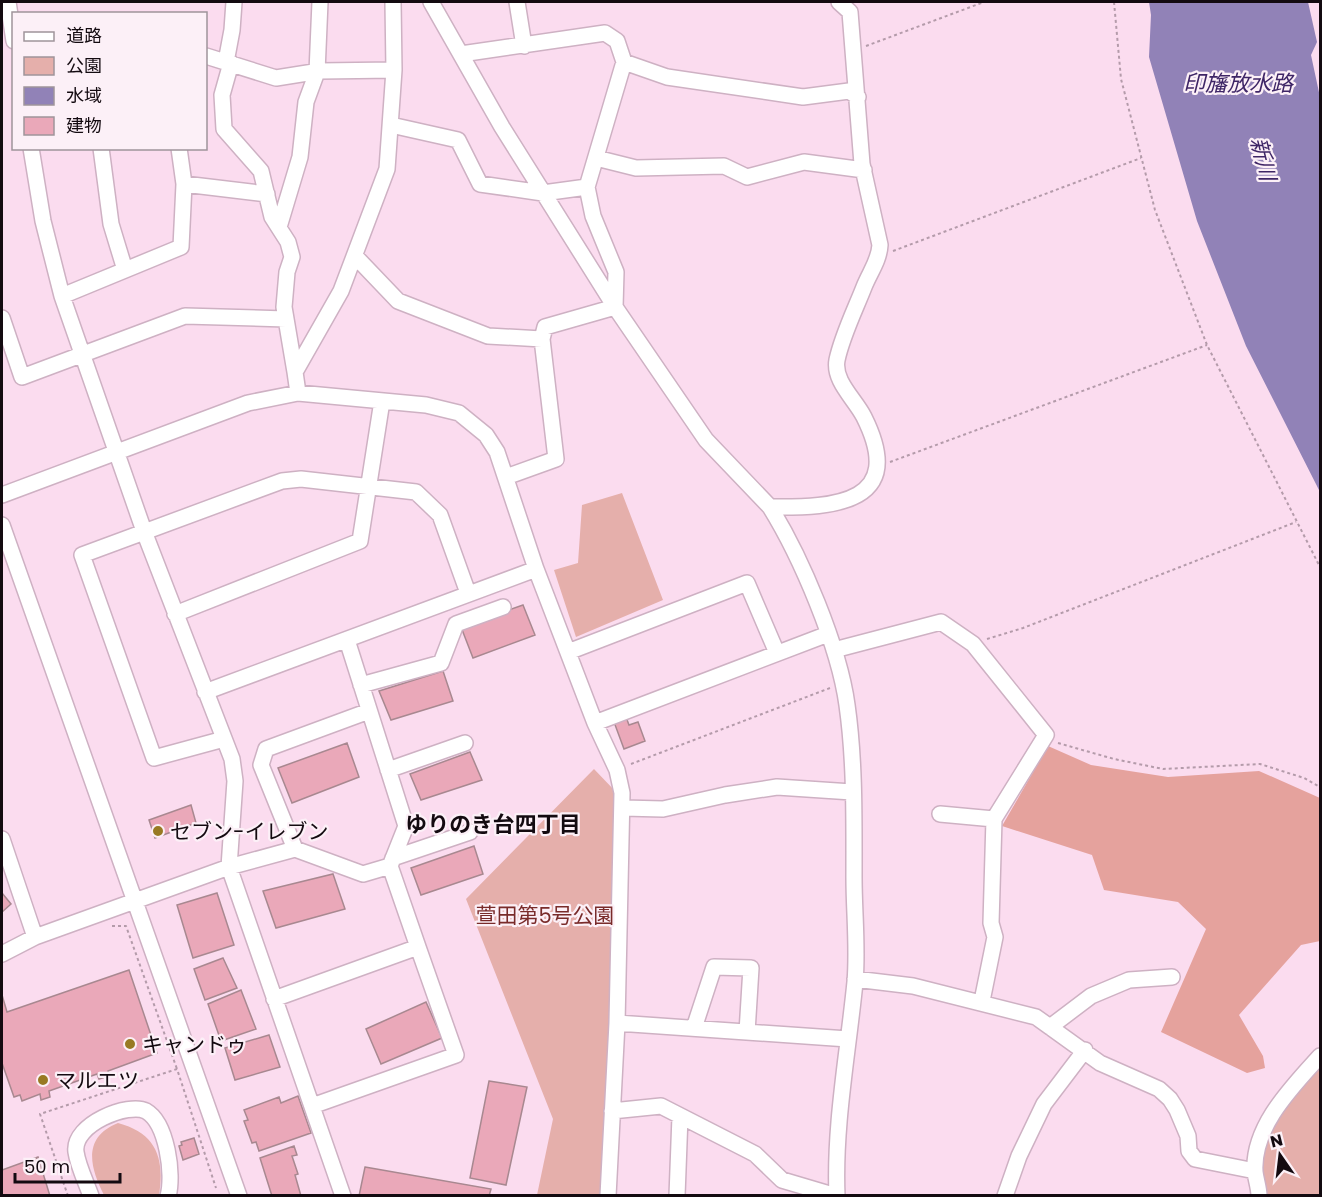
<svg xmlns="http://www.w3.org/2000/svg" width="1322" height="1197" font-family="Poppins,'Noto Sans JP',sans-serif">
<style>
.green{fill:#e5afab}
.forest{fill:#e5a29d}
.water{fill:#9182b7}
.building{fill:#eaa8b9;stroke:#a88890;stroke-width:1.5}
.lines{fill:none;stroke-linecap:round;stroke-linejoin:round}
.minor-casing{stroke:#ceb1c3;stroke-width:18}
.path{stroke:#b49baa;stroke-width:2;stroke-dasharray:3 3;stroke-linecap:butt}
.minor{stroke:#fff;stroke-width:15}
.poi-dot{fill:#987a23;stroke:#fcf0f7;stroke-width:2}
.labels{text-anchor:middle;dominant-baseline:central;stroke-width:4.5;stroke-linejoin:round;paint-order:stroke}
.poi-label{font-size:21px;fill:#130a10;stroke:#fcf0f7;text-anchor:start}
.park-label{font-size:21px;fill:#792b2a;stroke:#fcf0f7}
.water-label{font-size:22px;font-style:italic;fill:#3e2566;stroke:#fcf0f7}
.neighbourhood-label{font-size:22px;font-weight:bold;fill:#130a10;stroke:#fcf0f7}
</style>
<rect width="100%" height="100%" fill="#fbdcef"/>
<path class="green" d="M622 493 663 600 576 637 554 570 578 563 582 505Z
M594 769 616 792 605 1195H537L553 1119 466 899Z
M1320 1067V1195H1266C1264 1186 1262 1176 1262 1167 1262 1132 1298 1091 1320 1067Z
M118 1123C156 1133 165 1158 159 1195H104C89 1166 83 1137 118 1123Z"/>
<path class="forest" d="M1048 746 1091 765 1168 777 1259 771 1320 798V941L1301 945 1239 1015 1263 1056 1265 1068 1247 1073 1161 1032 1206 929 1178 902 1104 890 1092 855 1002 826Z"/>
<path class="water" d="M1149 2H1308L1317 42 1311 55 1320 97V492L1246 346 1197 221 1149 57 1151 15Z"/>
<path class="building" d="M523 605 535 635 473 658 461 627Z
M443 671 453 701 391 720 379 691Z
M626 717 629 725 638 722 645 741 624 749 614 722Z
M347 743 359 777 292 803 278 768Z
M470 752 482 780 421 800 410 774Z
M191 805 196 823 155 838 149 820Z
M474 846 483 874 421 895 411 868Z
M333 874 345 909 276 928 263 891Z
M2 893 11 904 2 912Z
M217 893 234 945 193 958 177 905Z
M223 958 237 988 205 1000 194 969Z
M129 970 157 1053 108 1071 109 1076 99 1079 97 1074 49 1091 50 1097 41 1100 40 1094 22 1101 20 1095 14 1097 2 1063V995L7 1012Z
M241 990 256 1029 221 1041 208 1004Z
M426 1002 442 1038 381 1064 366 1029Z
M269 1035 280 1067 235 1080 225 1048Z
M489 1081 527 1087 506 1185 470 1178Z
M298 1096 311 1133 259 1151 256 1142 252 1143 244 1121 248 1120 244 1110 279 1097 281 1103Z
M194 1138 199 1154 183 1160 179 1146 182 1145 181 1142Z
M294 1146 297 1155 292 1156 298 1174 295 1175 301 1196H272L260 1158Z
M38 1157 50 1196H2V1170Z
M365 1167 491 1189 489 1196H359Z"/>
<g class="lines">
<defs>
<path id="minor" d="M8 2 14 41
M431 2 502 127 615 307 706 440 770 507C836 508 907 503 864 417 855 399 833 381 837 360 842 336 855 310 864 287 870 272 879 261 880 245L862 164 850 12 839 2
M517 2 524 46
M461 54 605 33 617 41 624 62 667 77 803 97 849 91 858 97
M206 56 276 78 320 71 394 70
M226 62 232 30 234 2
M231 63 222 95 224 129 261 171 272 217 288 242 292 257 287 272 284 307 295 372
M391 125 458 140 480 184 543 193 587 187
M31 148 43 221 62 296 145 534 232 759 235 781 229 867 343 1196
M101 148 111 224 125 270
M596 158 636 168 724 166 747 177 804 162 864 170
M184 184 267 194
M279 227 300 157 306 102 317 72 320 2
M355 256 398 301 488 336 542 339
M62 296 181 247 184 184 179 148
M615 307 616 272 593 216 587 187 624 62
M2 318 22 377 185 316 286 319
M298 393 295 372 341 291 387 169 394 70 393 2
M506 477 556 459 542 339 545 327 615 307
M2 495 248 403 298 393 426 405 459 413 486 435 497 452 536 569 595 723 617 770 622 793 617 1023 608 1196
M770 507C801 557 839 646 847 705 855 761 854 821 854 878 854 912 858 948 855 982 848 1053 834 1125 837 1196
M2 525 239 1196
M175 614 360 541 382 401
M834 650 941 622 973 644 1046 735 994 819 991 923 995 937 982 1001
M568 652 747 583 777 653
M361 685 441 663 456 624 503 607
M205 692 536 569
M595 723 828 634
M224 739 154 758 82 555 282 481 301 479 416 492 440 515 468 593
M388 770 465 743
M623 808 663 809 725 795 777 787 852 792
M940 814 994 819
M2 839 35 937
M295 849 261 765 266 749 369 711
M393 858 470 832
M2 954 35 937 229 867 295 849 363 874 390 866
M855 979 913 986 1036 1017 1100 1063 1159 1089 1170 1099 1177 1110 1188 1136 1189 1151 1195 1159 1255 1171
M274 999 418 947 390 866 406 826 347 640
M617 1023 848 1039
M1050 1027 1091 996 1129 980 1172 977
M694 1028 714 967 751 968 747 1032
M312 1106 456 1055 418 947
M612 1111 661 1106 755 1154 782 1180 836 1196
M91 1196C86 1182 78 1166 76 1152 72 1124 129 1102 146 1111 167 1123 174 1175 168 1196
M677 1196 680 1116
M1005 1196 1019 1156 1044 1104 1085 1050
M1259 1196C1259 1188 1256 1180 1255 1172 1252 1127 1292 1087 1320 1056"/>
</defs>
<use href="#minor" class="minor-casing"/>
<path class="path" d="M1114 2 1121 79 1155 210 1207 345 1320 567
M866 46 984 2
M893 251 1141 158
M890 462 1207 345
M987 639 1023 628 1296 522
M1058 743 1114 759 1163 769 1260 764 1304 778 1320 787
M631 764 830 688
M112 926H126L177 1069
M68 1196 40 1114 177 1069 216 1188"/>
<use href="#minor" class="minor"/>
</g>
<g class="poi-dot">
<circle cx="158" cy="831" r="6"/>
<circle cx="130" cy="1044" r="6"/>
<circle cx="43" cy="1080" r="6"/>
</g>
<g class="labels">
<g class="poi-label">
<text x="170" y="831">セブン-イレブン</text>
<text x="142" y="1044">キャンドゥ</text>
<text x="55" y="1080">マルエツ</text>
</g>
<g class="park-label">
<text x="545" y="915">萱田第5号公園</text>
</g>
<g class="water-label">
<text x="1238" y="83">印旛放水路</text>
<text transform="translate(1263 159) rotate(76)">新川</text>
</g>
<g class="neighbourhood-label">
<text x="493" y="824">ゆりのき台四丁目</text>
</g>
</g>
<rect width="1322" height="1197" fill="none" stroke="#130a10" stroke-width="6"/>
<rect x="12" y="12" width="195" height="138" fill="#fcf0f7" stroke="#9f949b" stroke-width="1.5"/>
<rect x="24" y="32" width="30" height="9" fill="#ffffff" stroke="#9f949b" stroke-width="1.5"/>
<text x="66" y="42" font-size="18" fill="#130a10">道路</text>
<rect x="24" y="57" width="30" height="18" fill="#e5afab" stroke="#9f949b" stroke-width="1.5"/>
<text x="66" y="72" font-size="18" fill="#130a10">公園</text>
<rect x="24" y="87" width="30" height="18" fill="#9182b7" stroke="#9f949b" stroke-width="1.5"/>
<text x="66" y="102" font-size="18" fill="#130a10">水域</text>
<rect x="24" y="117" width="30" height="18" fill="#eaa8b9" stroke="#9f949b" stroke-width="1.5"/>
<text x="66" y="132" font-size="18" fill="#130a10">建物</text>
<g transform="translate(1280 1155) rotate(346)" stroke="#fcf0f7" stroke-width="4.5" paint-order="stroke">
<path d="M0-4.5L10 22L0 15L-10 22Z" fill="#130a10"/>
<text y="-9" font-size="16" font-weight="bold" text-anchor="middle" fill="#130a10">N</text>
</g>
<path d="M15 1173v9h105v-9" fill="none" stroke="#130a10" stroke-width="3"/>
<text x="24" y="1173" font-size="18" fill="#130a10" stroke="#fcf0f7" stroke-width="4.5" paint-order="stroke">50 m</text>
</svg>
